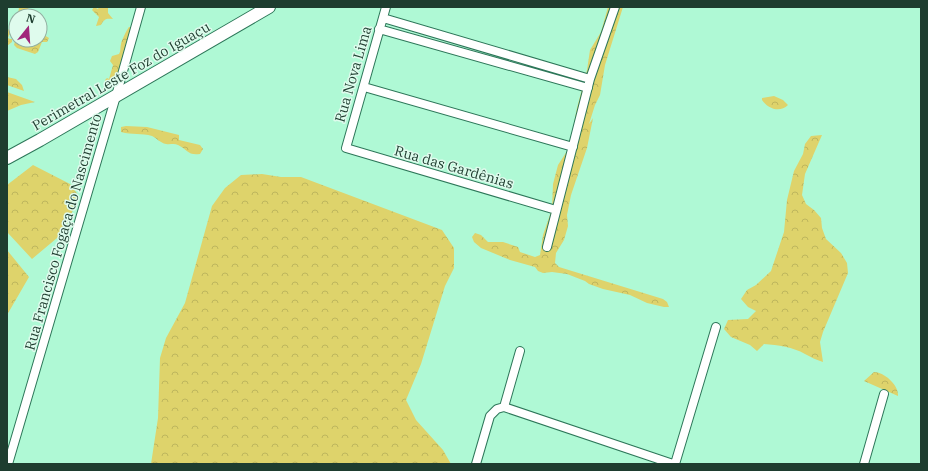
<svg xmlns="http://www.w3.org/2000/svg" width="928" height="471" font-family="'IBM Plex Serif',serif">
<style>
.forest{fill:url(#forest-crowns)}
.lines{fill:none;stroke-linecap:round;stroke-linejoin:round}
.minor-casing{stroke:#2d7759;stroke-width:10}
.highway-casing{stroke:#2d7759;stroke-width:14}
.minor{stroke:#fff;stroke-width:8}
.highway{stroke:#fff;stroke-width:12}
.labels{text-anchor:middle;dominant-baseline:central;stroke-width:3;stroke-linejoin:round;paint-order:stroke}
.street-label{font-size:14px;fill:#1e3d2f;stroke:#dffbed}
</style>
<defs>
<pattern id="forest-crowns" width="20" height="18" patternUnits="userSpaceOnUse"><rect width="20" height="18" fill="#ded36b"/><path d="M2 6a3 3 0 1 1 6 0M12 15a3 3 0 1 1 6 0" fill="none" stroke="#beb65d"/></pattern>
</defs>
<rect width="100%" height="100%" fill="#aff9d5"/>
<path class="forest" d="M19 7H29L26 13 27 16H18Z
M94 7 98 9 99 7H108V13L113 19C106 18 104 19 101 25L96 26 99 17 92 10Z
M608 7H623L605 65 600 95 595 105 589 124 593 118 587 148 571 195 567 215 568 226 564 240 556 253 555 263 559 267 663 299 667 302 669 307H664L647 303 630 295 603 289 589 284 585 281 567 274 552 272 543 273 538 271 535 267 510 260 481 248 474 242 472 237 475 233 481 235 488 242H503L518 247 520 252 535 257 540 255 543 235 552 209 553 184 558 165 569 148 577 108 587 70 590 50 601 32Z
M16 27V33L13 32 9 35 8 38 10 39H12V42L7 46V30Z
M129 27H132L126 49 123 53 124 58 121 62 118 77 113 78 114 83 111 87H109L108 82 106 83 105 80 107 78 109 79 113 65 110 61 112 56 119 54C121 51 120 48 121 44 121 42 127 29 129 27Z
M44 35 49 38 47 42H42L38 52 35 54 17 48 14 45 16 38V40H40Z
M7 77 16 79 22 85 24 91 7 85Z
M7 92 35 102 21 105 7 111Z
M774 96 783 100 788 105C780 113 768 109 762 100V98Z
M126 126 147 127 179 135V140L200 145 203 149 200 154C188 156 187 149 178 145 174 143 170 145 166 144 160 143 157 138 152 136 142 133 132 135 121 132V127Z
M822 135 805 174 802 195 806 204 814 210 821 218 822 228 826 239 841 253 847 263 848 273 823 332 820 342 823 362C816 360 811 357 805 354 793 347 778 345 764 344L757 351 750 345 731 337 724 329 728 320 748 319 756 311 748 307 741 299 747 290 756 285 771 271 784 232 787 200 794 171 803 154 805 144 811 136Z
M33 165 70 184 79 196 63 233 32 259 7 232V185Z
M262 174 281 177H301L442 230 454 248V268L445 286 421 364 406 400 416 420 443 450 451 464H151L158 418 160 358 166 338 185 303 212 206 225 188 241 175Z
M7 250 29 277 7 315Z
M874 372C884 372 899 385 898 396L864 381Z"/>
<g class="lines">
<defs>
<path id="minor" d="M386 7 346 148 556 210
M383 18 590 79
M379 29 588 88
M364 87 573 147
M547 247 590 79 615 7
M504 407 673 464
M8 464 116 96 141 7
M476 464 490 416 497 409 504 407 520 351
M675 464 716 327
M864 464 884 394"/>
<path id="highway" d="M7 158 40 140 269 7"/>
</defs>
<use href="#minor" class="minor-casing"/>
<use href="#highway" class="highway-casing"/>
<use href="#minor" class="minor"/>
<use href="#highway" class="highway"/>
</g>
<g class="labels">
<g class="street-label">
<text transform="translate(353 74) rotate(-74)">Rua Nova Lima</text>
<text transform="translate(121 76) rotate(-30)">Perimetral Leste Foz do Iguaçu</text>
<text transform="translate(454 167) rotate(16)">Rua das Gardênias</text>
<text transform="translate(63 232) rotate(-74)">Rua Francisco Fogaça do Nascimento</text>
</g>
</g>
<rect width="928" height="471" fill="none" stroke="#1e3d2f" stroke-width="16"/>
<g transform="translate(28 28) rotate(17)"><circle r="19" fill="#dffbed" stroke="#92afa1"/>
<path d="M0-3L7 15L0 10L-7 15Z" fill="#a0257a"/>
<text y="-6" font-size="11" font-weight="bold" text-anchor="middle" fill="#1e3d2f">N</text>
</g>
</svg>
